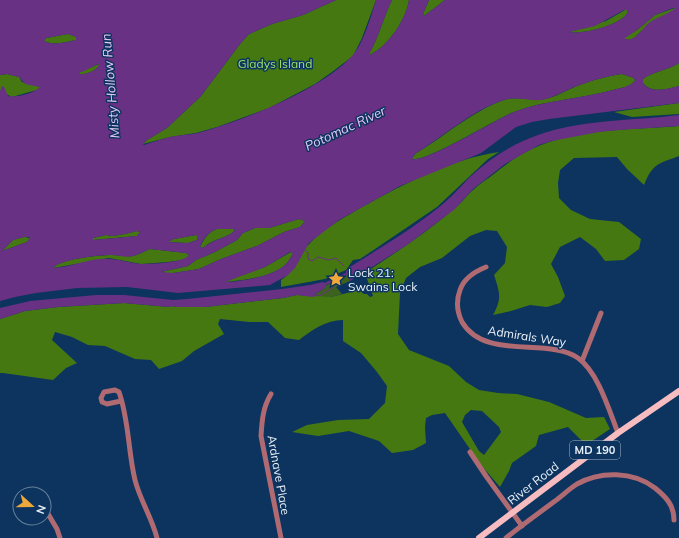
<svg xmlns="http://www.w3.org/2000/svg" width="679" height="538" font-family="Mulish,sans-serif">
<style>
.green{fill:#3d621f}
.forest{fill:#457811;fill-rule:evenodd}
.water{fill:#693183;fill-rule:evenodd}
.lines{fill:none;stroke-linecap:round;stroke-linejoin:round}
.stream{stroke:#693183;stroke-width:1}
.minor{stroke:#b06a71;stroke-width:5}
.major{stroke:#f6bcc0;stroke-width:6}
.labels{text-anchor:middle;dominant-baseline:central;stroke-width:3;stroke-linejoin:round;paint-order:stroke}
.shield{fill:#0c345f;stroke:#a8b8ca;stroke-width:1}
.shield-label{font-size:11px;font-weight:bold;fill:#ebf1f8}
.park-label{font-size:12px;fill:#9de269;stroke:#0c345f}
.poi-label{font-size:12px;fill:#ebf1f8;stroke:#0c345f;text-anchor:start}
.street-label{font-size:12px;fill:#ebf1f8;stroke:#0c345f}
.water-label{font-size:13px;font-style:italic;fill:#e5c8f4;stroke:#0c345f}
</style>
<rect width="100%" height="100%" fill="#0c345f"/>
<path class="green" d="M347 275 350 281 336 287 342 294 331 297H313L317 293 325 288V286Z"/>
<path class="forest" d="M336 0H376L362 38 353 56 332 72 315 84 269 108 217 127 196 133 170 137 143 144 147 140 167 128 201 96 240 44 249 34 272 24 303 15Z
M392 0H409C406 20 388 46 370 55L369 54C379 37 383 18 392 0Z
M429 0H445L424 16 423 14Z
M675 8 676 9 650 23 634 38 629 40 625 39 624 38 637 30 655 15Z
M625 10H627L628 12C622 25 582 35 569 32L606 21Z
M68 34 77 37 76 40C66 42 53 46 44 41L46 38Z
M679 63V86C667 89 652 94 643 83V79C652 72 668 70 679 63Z
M99 64H100C97 71 85 75 79 74L80 72Z
M7 74 19 77 22 82 40 87V89L12 97 0 91V75Z
M622 74 634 78 635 81C630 87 621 88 613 90 581 99 544 100 514 112 495 119 427 162 412 159L415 154C442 138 474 110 504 100 519 95 535 103 549 98 560 95 570 88 580 85 592 80 609 76 622 74Z
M679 103V114L632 117 614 112Z
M679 126V156C658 164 653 163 644 185L627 169 617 157 574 158 560 170 558 183 559 198 571 210 590 219 619 222 641 239 639 249 624 260 605 261 596 249 580 237 560 247 551 264 558 277 565 296 560 303 547 307 530 305 511 311 493 315C502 299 500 293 494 275L505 263 507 247 497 231 486 230 470 236 442 258 420 267 406 278 400 293 398 334 409 350 449 366 466 382 479 390 498 393 517 394 549 402 586 418 604 417 610 429 586 445 568 427 539 435 536 446 512 463 509 471 500 487 481 465 445 413 432 415 426 418 425 427 426 443 413 450 392 453 379 441 349 431 318 436 292 432 307 425 338 420 369 419 385 403 387 386 377 372 361 353 343 341V320C326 320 312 330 299 340L285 338 268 322H249L220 319 218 324 224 334 194 351 182 361 159 369 151 360 135 359 105 346 88 345 72 337 55 332 52 340 77 363 66 368 53 380 3 373H0V319L25 311 58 307 124 303 169 307 172 306 176 307H205L283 298 297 295 331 297 359 290 364 294H367L370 297 373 296 365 273C395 253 426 233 454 209 461 204 466 196 473 190 478 185 484 181 490 177 506 164 522 152 541 145 584 128 633 130 679 126ZM471 410 482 411 499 427 501 432 484 455 479 451 462 422 465 415Z
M499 152 488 159 437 207 375 249 360 259 353 260 346 270 325 279 281 287V280C296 271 299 253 311 242 326 227 345 217 364 206 406 183 451 159 499 152Z
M299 219 305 221 300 227 284 232 257 246 221 259 199 269 173 273H166L161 272 188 266 196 260 215 252 237 240 243 233 255 228H269Z
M217 229H233L235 230C230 237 218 238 210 243 207 244 205 247 202 248L200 247C204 239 208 232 217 229Z
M137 231 140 232 137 236 93 240V238L106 235 112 236 125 234Z
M196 235 198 236 197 240 188 243 168 242 174 239Z
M24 237 30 238 27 242 2 251 13 240Z
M150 249 186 253 189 255 187 258 182 260 168 262 141 264 109 258 53 268C60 259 99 255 112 255 119 255 127 257 133 256 138 255 145 251 150 249Z
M291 252 293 253C291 257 289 261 286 264 274 277 240 281 223 282L265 267Z"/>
<path class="water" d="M0 0H336L303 15 272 24 249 34 240 44 201 96 167 128 147 140 143 144 144 145C153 142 161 139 170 137 179 135 189 135 198 133 242 121 321 90 352 56 364 43 371 16 376 0H392C383 18 379 37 369 54L370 55C388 46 406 20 409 0H429L423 14 424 16 445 0H679V63C668 70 652 72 643 79V83C651 94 667 89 679 86V103L549 119 532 122 516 127 481 153 400 186 339 220 309 243 295 268 288 275 270 285 178 293 127 287 77 288 36 293 15 297 0 301V91L2 86 4 87 8 96C16 98 35 93 40 87L25 84 19 77 7 74 0 75ZM673 8H676C668 14 658 17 650 22 642 28 636 42 625 39V38L637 30 655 15ZM624 10H627L628 12C622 25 582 35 569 32L595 26ZM68 34 76 37V40C67 42 52 46 44 41L46 38ZM98 64H99C97 71 85 75 79 74L80 72H82ZM622 74 634 78 635 81C629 87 621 88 613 90 581 99 544 100 514 112 496 119 426 163 412 159L415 154C441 138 474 109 504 100 519 95 535 104 549 98 560 94 570 88 580 85 592 80 609 76 622 74ZM299 219 305 221 300 227 284 232 257 246 221 259 199 269 173 273 161 272 188 266 196 260 215 252 237 240 243 233 255 228H269ZM217 229H233L235 230C230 237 218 238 211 243 207 244 205 247 202 248L200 247C203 239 208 232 217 229ZM137 231 140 232 137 236 93 240V238L106 235 112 236 125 234ZM196 235 198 236 197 240 188 243 168 242 174 239ZM24 237H29L30 238 27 242 2 251 13 240ZM150 249 186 253 189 255C184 263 151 264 141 264 131 263 121 260 111 259 91 257 72 267 53 268 61 259 98 255 111 255 118 255 126 258 133 256 138 255 145 251 150 249ZM290 252 293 253C291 257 289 261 286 264 275 276 240 282 225 282L265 267Z
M679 115V126L619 130 599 132 552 141 539 145 505 164 473 189 455 209 407 245 350 281 347 275 326 285 325 288 317 293 313 297 297 295 283 298 205 307H176L172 306 169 307 124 303 58 307 25 311 0 319V308L30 301 96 295H124L173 300 187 299 282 289 310 285 323 282 324 283 346 273V271L350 267C380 248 411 230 438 208 451 198 460 187 471 176 491 158 512 144 538 135 583 119 632 121 679 115Z"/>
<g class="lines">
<path class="stream" d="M305 250 308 253V259L312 261 318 257 329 260 335 258 337 259 344 266
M315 296 321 295 334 287"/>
<path class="minor" d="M486 267C476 271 464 278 460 290 456 301 457 312 462 322 485 361 548 337 578 358 598 372 609 410 618 433
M582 361 601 313
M271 394C263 407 262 420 261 436L281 538
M121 401 107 404 102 402 101 398 104 392 115 390 119 392C129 420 128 451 135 480 140 500 152 518 157 538
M470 452 486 476 522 526
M25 494 32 490 36 494
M44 507 57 529 60 538
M34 518H40
M506 538C522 525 539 513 555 501 562 496 569 489 577 484 600 471 633 471 655 488 666 497 674 505 674 520"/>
<path class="major" d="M479 538 618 433 679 391"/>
</g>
<defs>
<symbol id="sight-bare" viewBox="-9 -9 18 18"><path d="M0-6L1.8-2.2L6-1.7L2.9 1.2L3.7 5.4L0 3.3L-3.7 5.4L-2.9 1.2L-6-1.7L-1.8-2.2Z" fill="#eea83c" stroke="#0c345f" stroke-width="2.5" paint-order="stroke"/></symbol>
</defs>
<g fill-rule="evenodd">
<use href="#sight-bare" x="325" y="268" width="22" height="22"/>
</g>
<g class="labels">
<rect class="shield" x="570" y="441" width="50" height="18" rx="3"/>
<g class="shield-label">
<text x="595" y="450">MD 190</text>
</g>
<g class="park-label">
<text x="275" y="63">Gladys Island</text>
</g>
<g class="poi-label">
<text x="348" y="272">Lock 21:<tspan x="348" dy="14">Swains Lock</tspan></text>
</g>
<g class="street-label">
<text transform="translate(527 336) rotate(9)">Admirals Way</text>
<text transform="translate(279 475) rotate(80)">Ardnave Place</text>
<text transform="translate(533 483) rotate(-38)">River Road</text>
</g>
<g class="water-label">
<text transform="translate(110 86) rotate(-95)">Misty Hollow Run</text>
<text transform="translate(345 128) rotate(-25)">Potomac River</text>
</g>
</g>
<g transform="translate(32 506) rotate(111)"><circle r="19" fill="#0c345f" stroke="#65809c"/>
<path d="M0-3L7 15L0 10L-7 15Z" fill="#eea83c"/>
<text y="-6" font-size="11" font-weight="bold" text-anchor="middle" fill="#ebf1f8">N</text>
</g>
</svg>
